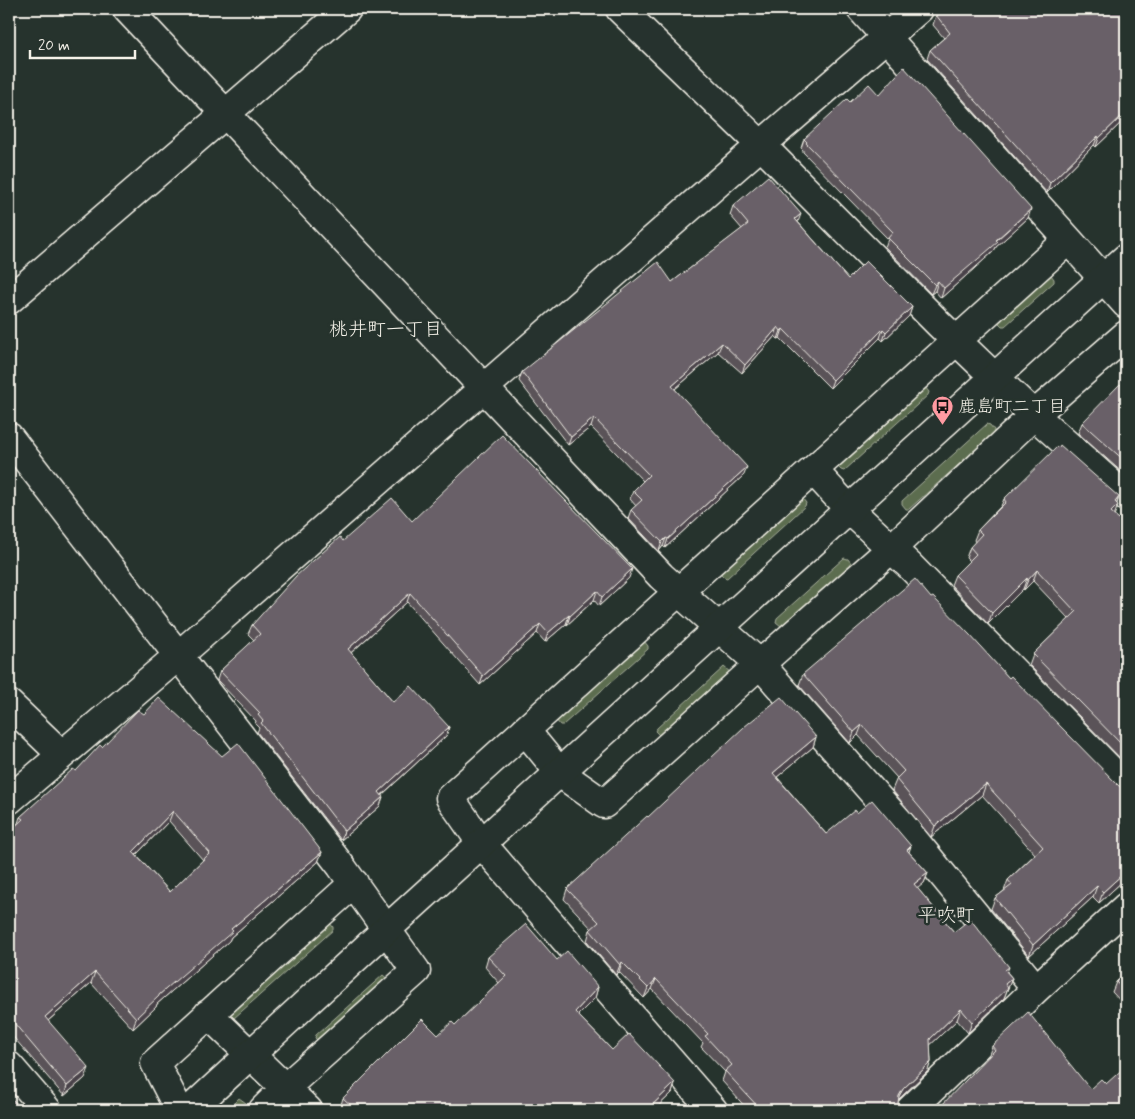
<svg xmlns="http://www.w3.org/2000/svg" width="1135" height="1119" font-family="Mynerve,'Klee One',sans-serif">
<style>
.grass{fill:#5c6d50;stroke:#a8af9c}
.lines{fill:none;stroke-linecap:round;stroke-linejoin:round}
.street-casing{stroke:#f4f1e8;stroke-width:31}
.secondary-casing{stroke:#f4f1e8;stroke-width:31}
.street{stroke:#26332d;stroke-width:28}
.secondary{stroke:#26332d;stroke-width:28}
.wall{fill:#5a5359;stroke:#f4f1e8;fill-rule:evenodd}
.shaded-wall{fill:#4a4349;stroke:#f4f1e8}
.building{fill:#696068;stroke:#f4f1e8;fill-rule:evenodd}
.labels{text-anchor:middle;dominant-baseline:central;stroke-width:5;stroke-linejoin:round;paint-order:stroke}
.poi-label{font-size:18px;fill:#f4f1e8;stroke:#26332d;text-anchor:start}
.neighbourhood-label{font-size:19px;fill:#f4f1e8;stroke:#26332d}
</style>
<rect width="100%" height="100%" fill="#26332d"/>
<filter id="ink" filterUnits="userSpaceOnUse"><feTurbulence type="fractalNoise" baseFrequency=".02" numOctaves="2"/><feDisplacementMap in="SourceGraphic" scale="10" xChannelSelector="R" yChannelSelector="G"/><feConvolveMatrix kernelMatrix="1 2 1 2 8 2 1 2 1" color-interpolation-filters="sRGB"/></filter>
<g filter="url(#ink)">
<path class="grass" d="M1047 274 1051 275 1054 279V282L1005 326H1002L997 321Z
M925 387 929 392 928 395 844 471 841 470 836 465Z
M987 424 990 425 994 430V433L909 509H906L902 504V501Z
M802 498 806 503 805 506 727 578 724 577 719 572Z
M844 558 848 559 851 563V566L784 626H781L776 622 777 618Z
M644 641 648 646V649L563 725H560L556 720Z
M724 667 731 673 660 736 655 731 657 728Z
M329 922 333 927V930L233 1019 226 1011Z
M383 975 390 981 320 1043 315 1038 316 1035Z
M239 1098 246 1103 242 1110H227Z"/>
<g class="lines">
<defs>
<path id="street" d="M127 9 661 576 760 664 901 824 1036 989
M620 9 761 145 939 324 1034 415 1126 497
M861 9 1126 304
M9 300 347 9
M9 437 341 866 416 971 285 1088 263 1110
M813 470 850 510 910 566 1126 786
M9 704 61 754
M525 730 560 773 604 804 760 664 891 549 1034 415 1126 335
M9 800 178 656 761 145 919 9
M208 1014 308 1110
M9 1066 47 1110
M179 1110 155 1063 354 883
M713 1110 482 844 450 798 1068 240
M910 1110 1036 989 1126 907"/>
<path id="secondary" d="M190 1110 387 929 1126 258"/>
</defs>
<use href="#street" class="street-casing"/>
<use href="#secondary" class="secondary-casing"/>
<use href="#street" class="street"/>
<use href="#secondary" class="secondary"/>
</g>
<path class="wall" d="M936 15 1126 118 1096 147 1094 145 1047 193 927 59 930 50 944 38 933 25Z
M879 95 1028 218 996 247 994 251 941 298 935 291 931 294 885 247 888 239 803 152V150L801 148 804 139 850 102Z
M733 206 798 222 848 279 912 307 909 316 883 341 880 338 830 388 780 338 778 339 775 336 742 373 718 352 675 389 744 475 665 548 663 546 659 551 628 518 631 510 636 506 630 499 633 491 643 481 591 427 568 445 519 381 522 372 672 282 742 229 730 215Z
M1126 390V476L1078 433 1082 423Z
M1119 497 1114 515 1126 525V764L1029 665 1033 654 1069 619 1033 581 1024 590 1023 589 988 624 951 585 955 575 969 561 966 558 970 547 975 542 974 540 978 530 1001 506 1004 499Z
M412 521 629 578 599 606 594 600 567 625 566 624 545 642 537 633 480 685 407 602 351 653 393 702 449 727 446 736 382 795 380 806 341 840 257 732 259 728 255 724 256 721 217 680 220 671 254 640 248 634 252 625 343 541Z
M931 598 1009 678 1119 786 1126 790V878L1099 903 1093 897 1029 956 991 909 995 898 1004 891 1008 880 1035 854 982 795 931 837 892 790 897 778 858 735 850 743 799 685 803 674Z
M816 737 813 747 777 777 826 834 857 813 911 846 909 852 928 873 924 883 917 888 954 932 1009 967 1007 972 1012 978 1004 998 968 1033 957 1020 930 1045 931 1062 927 1072 899 1099 898 1103 902 1110H748L722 1081 725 1072 701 1047 703 1043 652 989 644 998 619 972 616 975 587 941 590 930 592 929 564 899 567 889 648 817Z
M102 747 322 852 318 862 231 937 229 941 157 1004 156 1007 133 1029 91 983 48 1021 85 1078 64 1096 9 1032V832L18 823 20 817 76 771ZM169 821 203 860 170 892 136 855Z
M488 957 557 960 598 987 595 998 578 1015 612 1050 675 1083 672 1093 654 1110H342L340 1108 343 1098 438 1035 455 1025 499 983 485 967Z
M1126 972V1007L1112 992 1116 982Z
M992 1046 1090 1089 1106 1084 1126 1110 988 1057Z"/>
<path class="shaded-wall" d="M1126 112V118L1096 147 1099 138Z
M1098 136 1094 145 1047 193 1050 183Z
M1031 209 1028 218 996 247 994 251 941 298 944 288Z
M801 214 798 222 795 219Z
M938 281 935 291 931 294 935 285Z
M912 307 909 316 883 341 886 332Z
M778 327 775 336 742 373 745 365Z
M783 329 780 338 778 339 781 331Z
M883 329 880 338 830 388 833 380Z
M722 343 718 352 669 394 672 386Z
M594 418 591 427 568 445 571 437Z
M747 467 744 475 665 548 668 539Z
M1119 497 1115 508 1118 505 1114 516 1107 523 1115 502Z
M666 538 663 546 659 551 662 542Z
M632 569 629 578 599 606 602 597Z
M1037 570 1033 581 1024 590 1028 580Z
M1027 578 1023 589 988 624 992 613Z
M597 591 594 600 567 625 570 616Z
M410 593 407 602 345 658 348 649Z
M569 615 566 624 545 642 548 633Z
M540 624 537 633 480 685 483 676Z
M862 725 858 735 850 743 854 732Z
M449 727 446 736 375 801 379 792Z
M816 737 813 747 770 783 773 773Z
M986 784 982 795 931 837 935 826Z
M383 797 380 806 341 840 344 831Z
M173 811 169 821 129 862 133 852Z
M322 852 318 862 231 937 229 941 157 1004 156 1007 133 1029 136 1018 159 995 231 929Z
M1126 871V878L1099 903 1103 892Z
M928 873 924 883 910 895 914 884Z
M1097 886 1093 897 1029 956 1033 945Z
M622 962 619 972 616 975 620 965Z
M95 972 91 983 41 1027 45 1017Z
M1012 978 1004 998 968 1033 972 1022 1005 984Z
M656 979 652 989 644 998 648 988Z
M598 987 595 998 571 1022 575 1012Z
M961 1009 957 1020 926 1049 930 1039Z
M931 1062 927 1072 899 1099 895 1106 899 1096 903 1089Z
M89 1068 85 1078 64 1096 67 1086Z
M675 1083 672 1093 654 1110H647Z"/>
<path class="building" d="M944 9H1126V91L1124 94 1126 96V112L1099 138 1098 136 1050 183 930 50 950 33 936 15Z
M904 67 1031 209 996 240 998 242 944 288 938 281 935 285 888 238 893 232 806 143 807 142 804 139 847 99 850 102 869 84 879 95Z
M768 176 801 214 795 219 848 279 866 261 912 307 886 332 883 329 833 380 783 329 781 331 778 327 745 365 722 343 672 386 747 467 668 539 666 538 662 542 631 510 642 500 633 491 649 475 594 418 571 437 522 372 658 262 672 282 748 224 733 206Z
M1120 384 1126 390V462L1082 423Z
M502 435 632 569 602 597 597 591 570 616 569 615 548 633 540 624 483 676 410 593 348 649 393 702 411 686 449 727 379 792 383 797 344 831 261 723 263 721 258 715 260 713 220 671 260 634 252 625 296 576 340 537 343 541 392 498 412 521Z
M1060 445 1119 497 1115 502 1118 505 1111 512 1126 525V749L1033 654 1076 612 1037 570 1028 580 1027 578 992 613 955 575 976 554 970 547 982 534 978 530 1006 502 1004 499 1058 446 1059 447Z
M915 579 931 598 933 597 970 635 1009 678 1011 676 1119 786 1126 790V871L1103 892 1097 886 1033 945 995 898 1012 885 1008 880 1043 847 986 784 935 826 896 779 904 771 862 725 854 732 803 674Z
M781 697 816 737 773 773 826 834 855 810 857 813 872 800 911 846 907 850 928 873 914 884 954 932 970 919 1009 967 1005 970 1012 978 1005 984 1008 988 972 1022 961 1009 930 1039 931 1062 903 1089 899 1096 898 1103 902 1110H761L725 1071 732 1065 705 1036 708 1034 656 979 648 988 622 962 620 965 590 930 599 922 567 889 647 816 648 817 744 727Z
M159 698 222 756 238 743 322 852 231 929 233 931 159 995V996L136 1018 95 972 45 1017 89 1068 67 1086 9 1017V832L23 819 20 817 73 769 76 771 100 745 102 747 138 710 144 714ZM173 811 210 853 170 892 133 852Z
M526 924 557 960 567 951 598 987 575 1012 612 1050 629 1034 675 1083 647 1110H356L343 1098 422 1019 438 1035 452 1022 455 1025 506 976 488 957Z
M1126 972V993L1116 982Z
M1028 1012 1090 1089 1101 1079 1106 1084 1126 1066V1110H937L995 1050 992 1046Z
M9 1097 25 1110H9Z
M932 1104V1110H924Z"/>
</g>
<defs>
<symbol id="bus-pin" viewBox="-11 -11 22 30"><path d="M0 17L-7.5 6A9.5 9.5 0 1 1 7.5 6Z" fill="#ff9aa2" stroke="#26332d"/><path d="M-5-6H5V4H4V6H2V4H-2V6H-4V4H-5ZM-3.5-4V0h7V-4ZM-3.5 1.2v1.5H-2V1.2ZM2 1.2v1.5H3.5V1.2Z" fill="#111"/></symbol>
</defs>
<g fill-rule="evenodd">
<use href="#bus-pin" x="930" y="394" width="25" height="34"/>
</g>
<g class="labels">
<g class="poi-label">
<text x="958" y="407">鹿島町二丁目</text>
</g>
<g class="neighbourhood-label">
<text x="386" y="329">桃井町一丁目</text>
<text x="946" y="915">平吹町</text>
</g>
</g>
<rect width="1135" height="1119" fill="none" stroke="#26332d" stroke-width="30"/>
<rect x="15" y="15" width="1105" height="1089" fill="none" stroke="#f4f1e8" stroke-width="2" filter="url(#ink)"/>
<path d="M30 50v8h105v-8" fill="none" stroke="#f4f1e8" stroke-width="2.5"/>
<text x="38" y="50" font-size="15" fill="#f4f1e8" stroke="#26332d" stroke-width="4" paint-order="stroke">20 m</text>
</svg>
